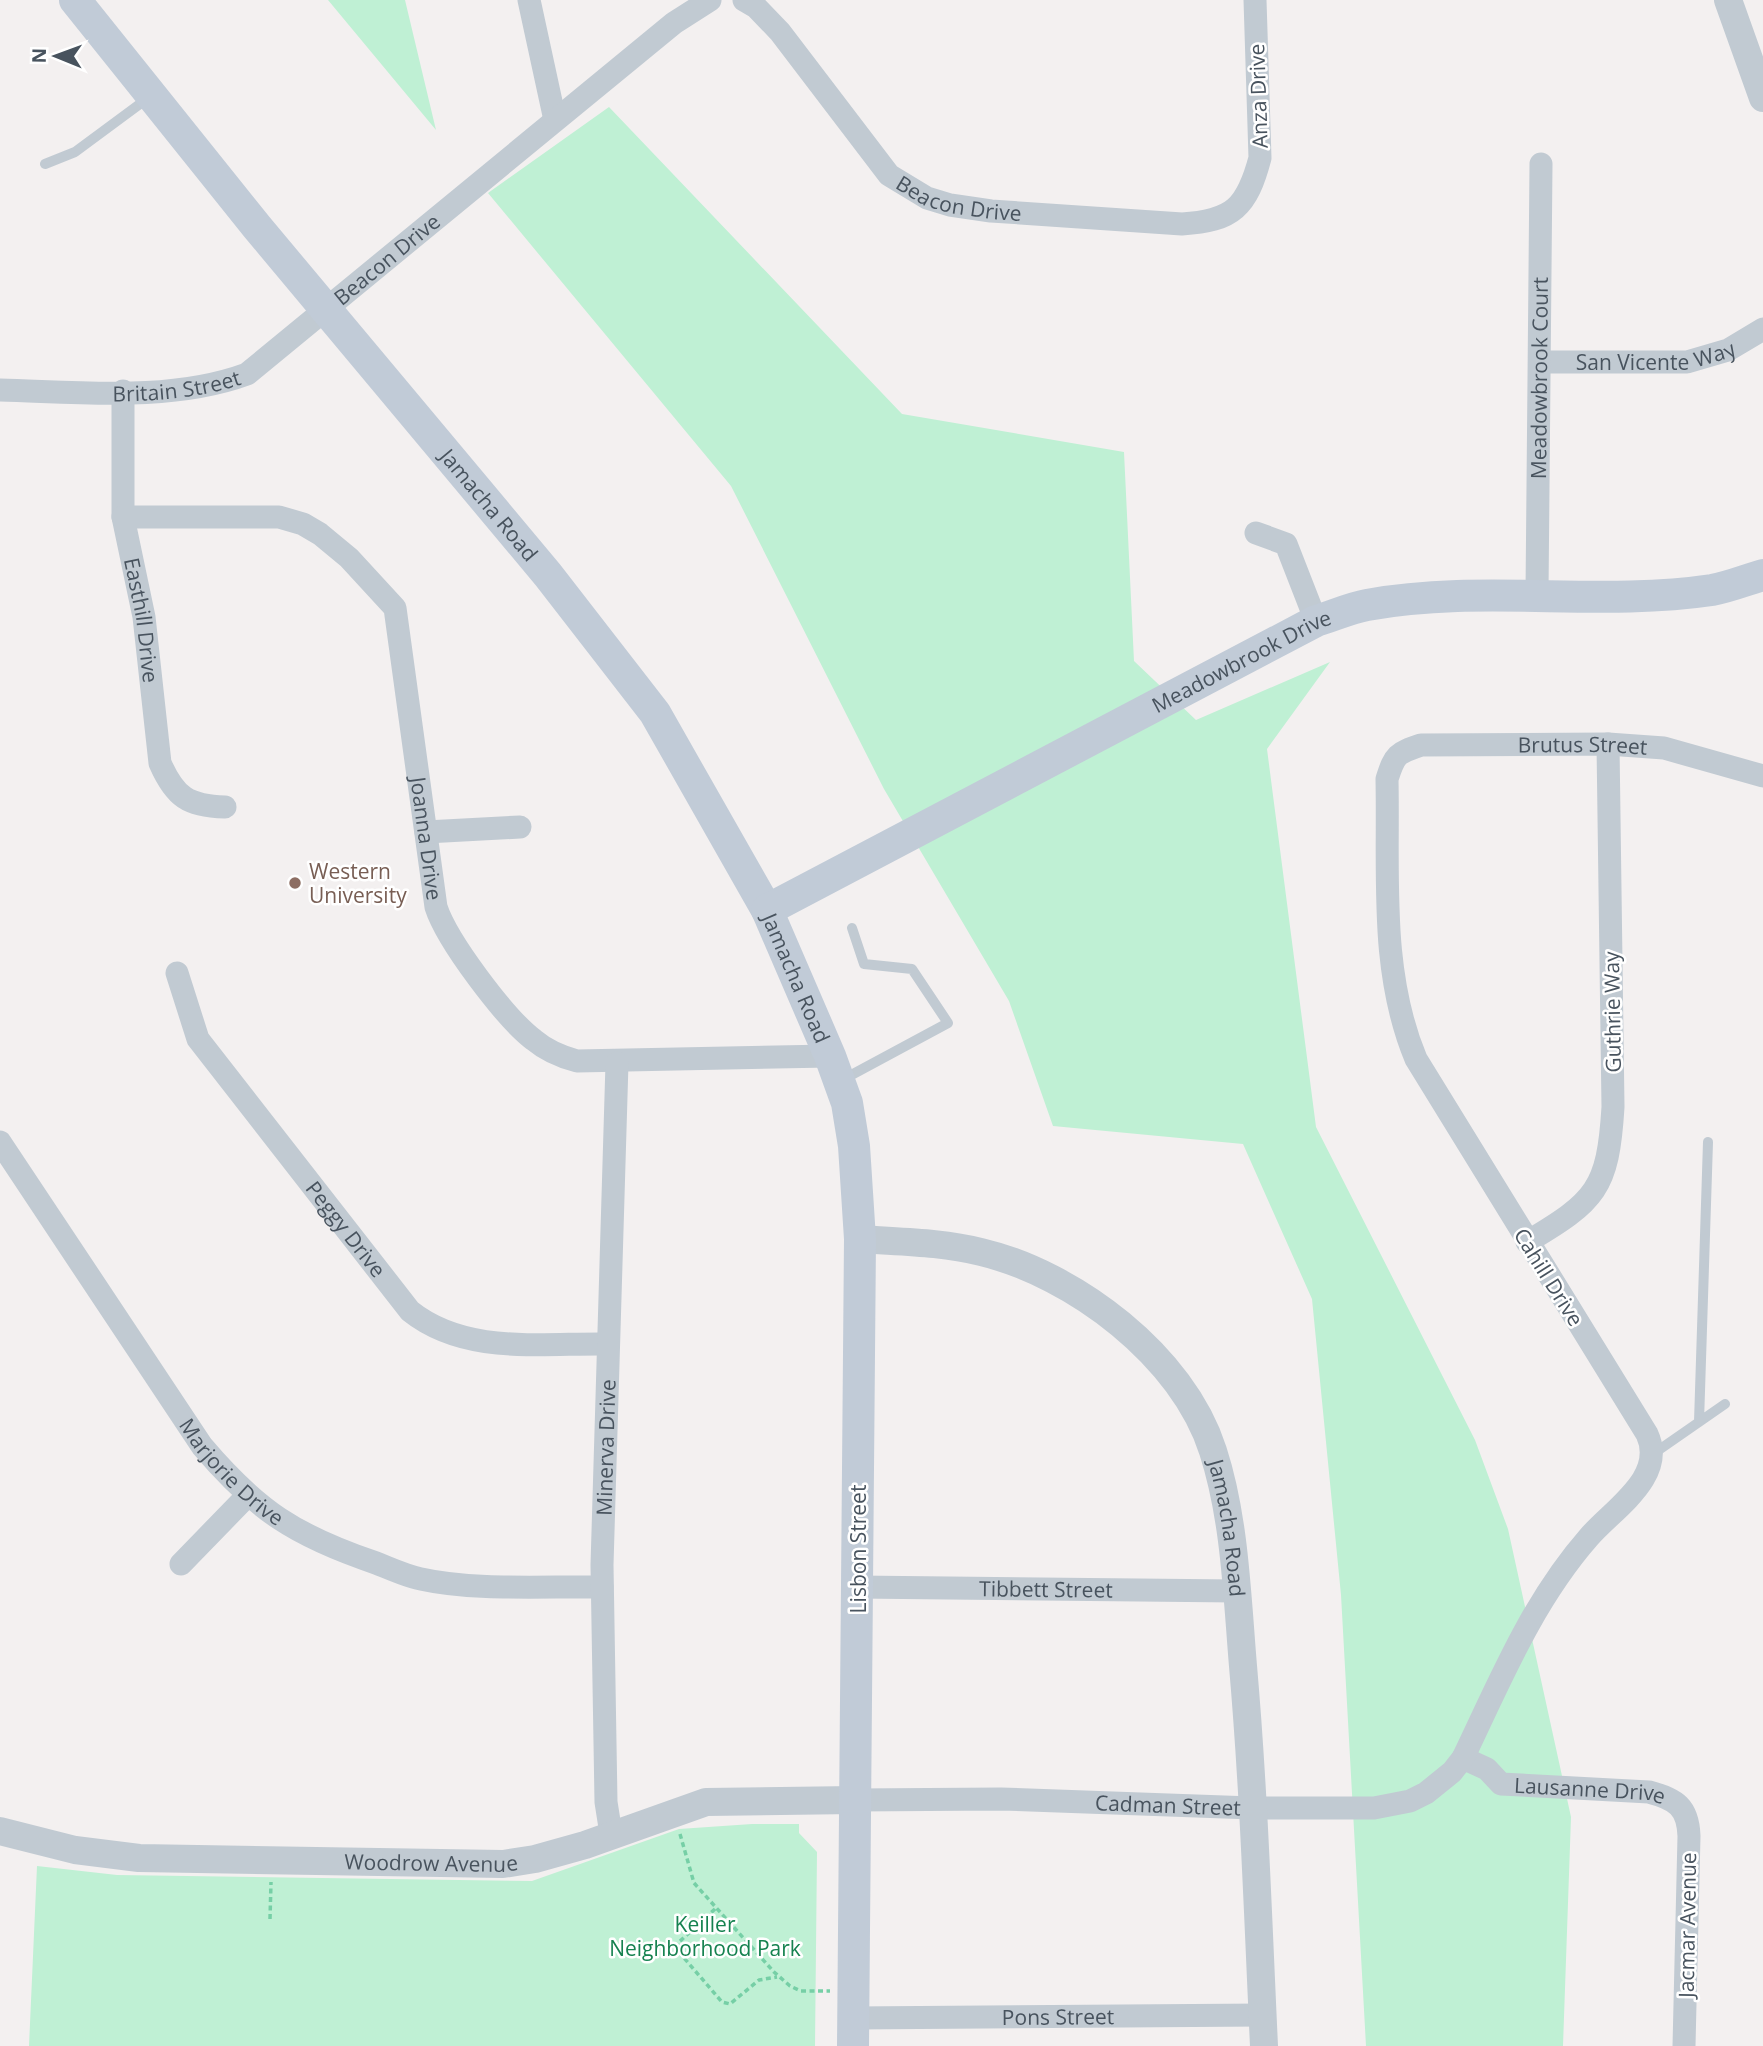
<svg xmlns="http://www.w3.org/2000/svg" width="1763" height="2046" font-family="'Open Sans',sans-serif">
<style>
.green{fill:#bff0d4}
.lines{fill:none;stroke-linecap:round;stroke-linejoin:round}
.path{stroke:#76cfa6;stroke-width:3.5;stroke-dasharray:5 3.5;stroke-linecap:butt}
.service{stroke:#c1cad2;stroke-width:10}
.minor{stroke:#c1cad2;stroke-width:23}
.tertiary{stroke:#c1cad2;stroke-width:28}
.secondary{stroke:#c1cbd7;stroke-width:32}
.education-dot{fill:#8d6e63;stroke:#fff;stroke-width:2.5}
.labels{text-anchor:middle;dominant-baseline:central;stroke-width:5;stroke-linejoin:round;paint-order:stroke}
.street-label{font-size:21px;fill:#48535e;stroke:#fff}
.education-label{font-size:21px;fill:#785e54;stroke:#fff;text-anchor:start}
.park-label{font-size:21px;fill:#168250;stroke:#fff}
</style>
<rect width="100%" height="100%" fill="#f3f0f0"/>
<path class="green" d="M328 0H405L436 130Z
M609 107 902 414 1124 452 1134 661 1196 720 1330 662 1267 749 1316 1127 1475 1440 1508 1529 1571 1817 1563 2046H1366L1341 1595 1312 1299 1243 1144 1053 1126 1009 1001 884 789 731 486 488 193Z
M752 1824H799V1833L817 1852 815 2046H29L37 1866 117 1875 532 1881 679 1829Z"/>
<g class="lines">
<path class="path" d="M680 1834 694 1883 774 1972 790 1986 801 1991H830
M715 1909 678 1943V1951L722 2002 730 2004 759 1980 777 1977
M270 1919 271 1882"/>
<path class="service" d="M45 164 75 152 148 98
M842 1080 948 1023 912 969 864 964 852 928
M1699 1422 1708 1142
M1653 1454 1725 1404"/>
<g class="minor">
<path d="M529 0 555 120"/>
<path id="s1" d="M744 0 756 7 780 32 889 175 927 198 950 205 991 211 1182 224C1233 221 1247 207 1260 158L1255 0"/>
<path id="s2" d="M1540 362H1687L1728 350 1763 329"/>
<path id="s3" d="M0 390C80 392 171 402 247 374L674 23 710 0"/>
<path id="s4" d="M123 391V517L144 617 160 763C175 797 188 806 225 807"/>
<path id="s5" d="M123 517H279L303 524 320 534 349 558 395 608 436 907C447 941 505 1018 534 1040 547 1051 562 1057 577 1061L830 1056"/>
<path d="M1256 533 1286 544 1316 621"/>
<path id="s6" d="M1537 593 1541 164"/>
<path d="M426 832 520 827"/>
<path id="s7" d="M177 973 198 1039 410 1311C465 1355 541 1343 607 1344"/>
<path id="s8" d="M0 1142 202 1446C257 1511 296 1536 376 1563 391 1569 406 1576 421 1579 474 1591 547 1586 602 1587"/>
<path d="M1527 1242C1596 1201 1608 1189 1613 1107L1608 744"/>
<path d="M181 1564 248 1495"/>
<path id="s9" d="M857 1587 1236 1591"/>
<path id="s10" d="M1463 1758 1487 1769 1501 1784 1649 1792C1676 1799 1688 1807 1689 1836L1684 2046"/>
<path id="s11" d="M855 1800 1001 1799 1252 1808H1374L1410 1801 1426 1793 1452 1772 1463 1758C1500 1681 1532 1602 1589 1537 1613 1509 1667 1477 1647 1434L1416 1059C1379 971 1389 873 1387 779 1395 754 1397 753 1421 745L1608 744 1664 748 1763 776"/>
<path id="s12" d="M611 1834 606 1802 602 1565 617 1063"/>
<path id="s13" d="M853 2018 1263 2015"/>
</g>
<g class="tertiary">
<path d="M1728 0 1763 98"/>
<path id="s14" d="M860 1239C901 1242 941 1242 981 1252 1074 1274 1183 1356 1213 1451 1235 1519 1237 1595 1243 1666 1254 1792 1258 1919 1264 2046"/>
<path id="s15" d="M0 1831 75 1850 139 1858 503 1864 535 1859 585 1845 706 1802 855 1800"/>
</g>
<g class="secondary">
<path id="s16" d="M75 0 257 227 548 575 655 713 767 910 830 1056 847 1103 854 1146 860 1239 853 2046"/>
<path id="s17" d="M767 910 1316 621C1333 616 1350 608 1367 605 1481 584 1598 607 1712 590 1729 587 1746 580 1763 575"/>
</g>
</g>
<circle class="education-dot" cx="295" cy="883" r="7"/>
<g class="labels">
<g class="street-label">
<text transform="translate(1258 96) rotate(-92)">Anza Drive</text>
<text stroke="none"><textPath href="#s1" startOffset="304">Beacon Drive</textPath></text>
<text stroke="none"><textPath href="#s3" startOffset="430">Beacon Drive</textPath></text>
<text stroke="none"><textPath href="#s2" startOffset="116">San Vicente Way</textPath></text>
<text stroke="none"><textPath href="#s6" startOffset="215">Meadowbrook Court</textPath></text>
<text stroke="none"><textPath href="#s3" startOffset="177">Britain Street</textPath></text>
<text stroke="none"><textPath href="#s16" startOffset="653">Jamacha Road</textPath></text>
<text stroke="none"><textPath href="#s4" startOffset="231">Easthill Drive</textPath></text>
<text stroke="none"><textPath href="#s17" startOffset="536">Meadowbrook Drive</textPath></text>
<text stroke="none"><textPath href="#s11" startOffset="1944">Brutus Street</textPath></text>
<text stroke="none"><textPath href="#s5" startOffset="539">Joanna Drive</textPath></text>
<text stroke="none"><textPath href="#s16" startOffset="1220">Jamacha Road</textPath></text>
<text transform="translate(1612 1012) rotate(-91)">Guthrie Way</text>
<text stroke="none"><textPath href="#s7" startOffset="310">Peggy Drive</textPath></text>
<text transform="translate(1549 1277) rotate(58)">Cahill Drive</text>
<text stroke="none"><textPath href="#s12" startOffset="387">Minerva Drive</textPath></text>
<text stroke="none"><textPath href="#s8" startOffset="404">Marjorie Drive</textPath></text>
<text stroke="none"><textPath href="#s14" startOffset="518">Jamacha Road</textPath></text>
<text transform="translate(858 1549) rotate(-90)">Lisbon Street</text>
<text stroke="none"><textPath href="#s9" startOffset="189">Tibbett Street</textPath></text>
<text stroke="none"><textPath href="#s10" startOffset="136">Lausanne Drive</textPath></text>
<text stroke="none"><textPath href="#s11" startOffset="313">Cadman Street</textPath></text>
<text stroke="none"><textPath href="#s15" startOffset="434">Woodrow Avenue</textPath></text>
<text transform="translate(1687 1925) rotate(-89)">Jacmar Avenue</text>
<text stroke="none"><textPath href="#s13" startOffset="205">Pons Street</textPath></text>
</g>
<g class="education-label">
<text x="309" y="871">Western<tspan x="309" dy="24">University</tspan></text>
</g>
<g class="park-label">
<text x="705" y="1924">Keiller<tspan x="705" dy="24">Neighborhood Park</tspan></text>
</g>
</g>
<g transform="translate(56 56) rotate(271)" stroke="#ffffff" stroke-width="5" paint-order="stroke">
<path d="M0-5L12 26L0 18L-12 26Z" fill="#48535e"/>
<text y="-10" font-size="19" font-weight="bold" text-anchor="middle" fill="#48535e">N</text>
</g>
</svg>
